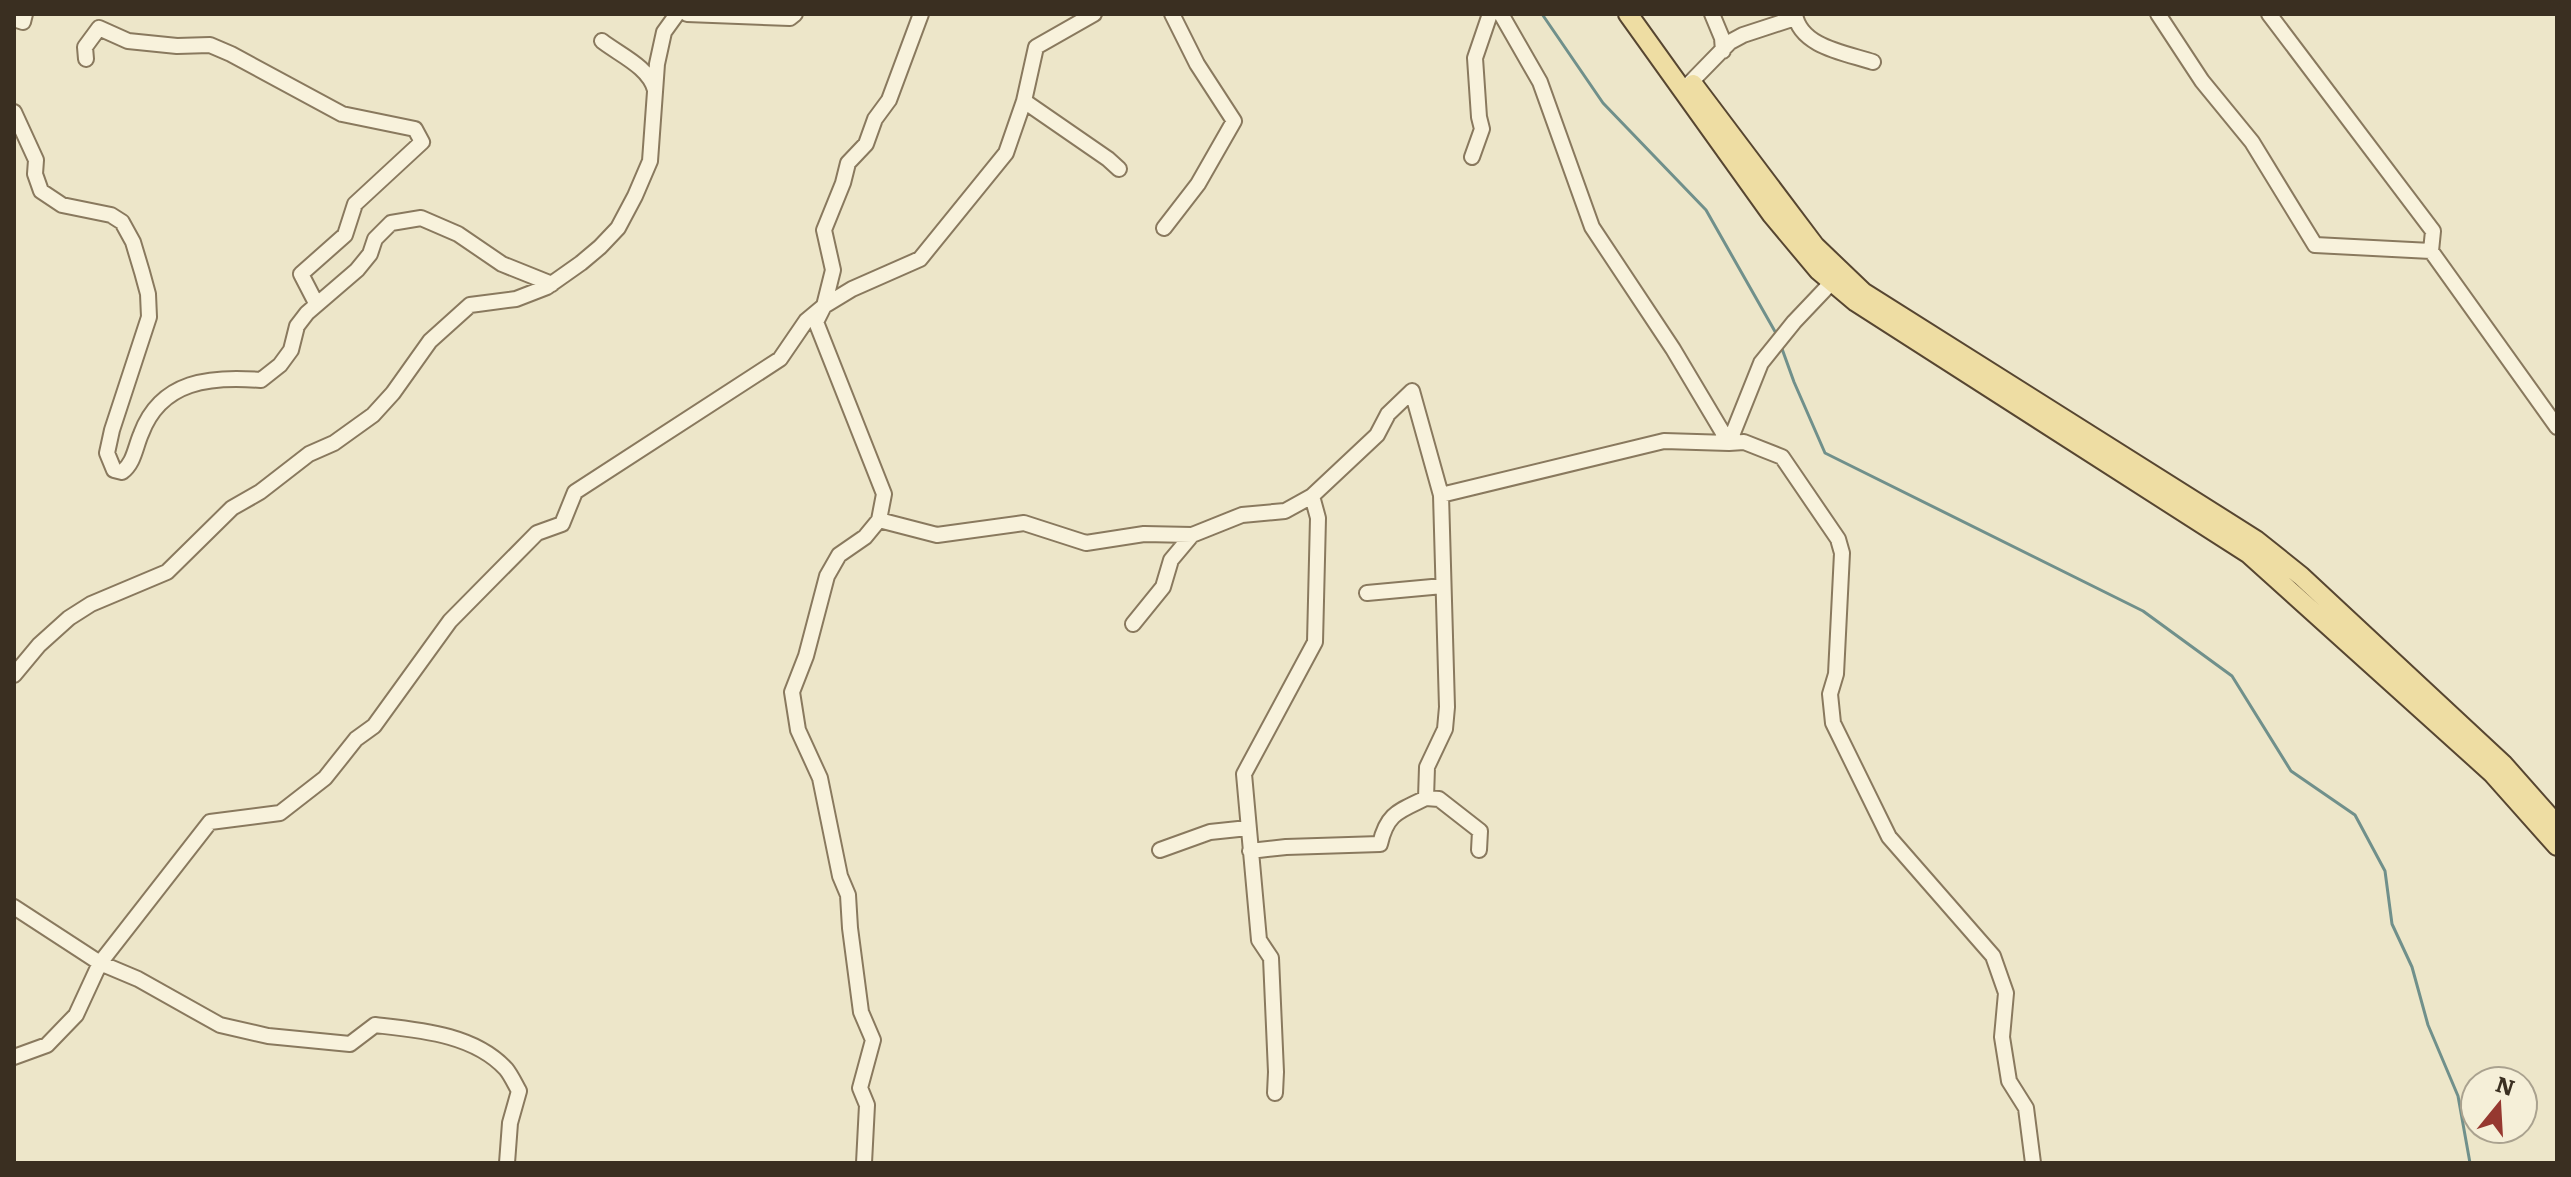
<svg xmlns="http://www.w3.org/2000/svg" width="2571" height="1177" font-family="Literata,serif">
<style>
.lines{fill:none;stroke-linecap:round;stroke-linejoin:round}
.stream{stroke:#70908b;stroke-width:3}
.minor-casing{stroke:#89795e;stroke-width:18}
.major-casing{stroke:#574631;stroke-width:22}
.minor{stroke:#f8f2dc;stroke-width:14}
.major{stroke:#eedda3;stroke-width:18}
</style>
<rect width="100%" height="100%" fill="#ede6c9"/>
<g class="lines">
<path class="stream" d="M1542 14 1603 103 1706 210 1777 335
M1781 346 1794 382 1825 453 2143 611 2232 676 2291 771 2355 815 2385 871 2392 924 2412 967 2428 1025 2458 1096 2470 1163"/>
<defs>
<path id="minor" d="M687 14 790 18 795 14
M1712 14 1722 38 1723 51
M1795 14C1800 47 1846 53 1873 62
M2158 14 2202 81 2252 142 2315 245 2431 251 2557 427
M2269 14 2433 231 2431 251
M14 19 23 22 25 14
M602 41C620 55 649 67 655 90
M86 59 85 47 99 28 128 41 177 46 210 45 231 54 342 114 415 129 422 142 355 204 345 235 301 274 316 303
M1691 82 1730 42 1743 35 1795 18
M1024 101 1108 159 1119 169
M14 112 36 160 35 174 41 191 62 205 111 215 122 222 133 242 142 272 148 294 149 317 112 430 107 453 114 470 122 472C134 463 135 448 141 434 161 380 211 376 261 380L280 365 291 350 297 326 307 313 357 270 370 254 375 239 391 223 421 218 458 234 502 264 552 284
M1472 157 1482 129 1479 117 1475 58 1490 14
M1164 228 1198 184 1234 121 1197 64 1172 14
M1832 282 1794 322 1761 363 1729 443 1744 442 1782 457 1838 539 1842 553 1836 674 1830 694 1833 723 1889 837 1993 956 2006 993 2002 1037 2009 1081 2026 1108 2033 1163
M879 520 937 535 1024 523 1086 543 1144 534 1192 535 1242 515 1285 511 1312 496
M1367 593 1443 586
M1133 624 1163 587 1171 560 1192 535
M14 675 39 645 69 618 91 604 167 572 232 508 260 492 309 454 334 443 373 415 393 393 430 341 470 305 516 299 547 287 581 263 600 247 618 228 635 196 650 161 657 64 664 32 677 14
M1426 798 1439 799 1480 831 1479 850
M1160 850 1210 832 1248 828
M1250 851 1286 847 1380 844C1387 813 1399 811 1426 798L1427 767 1445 729 1447 707 1441 495 1664 441 1729 443 1673 349 1592 227 1540 82 1501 14
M14 907 100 963 138 979 220 1025 268 1036 350 1044 375 1025C419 1030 474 1034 506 1069 511 1075 515 1084 519 1091L510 1123 507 1163
M14 1057 47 1045 76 1015 100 963 210 822 280 813 325 778 356 739 374 726 450 621 537 533 562 524 575 492 780 359 806 321 824 306 833 270 824 230 843 183 848 163 866 144 875 119 889 100 921 14
M1275 1093 1276 1072 1271 958 1259 940 1244 774 1315 642 1318 518 1312 496 1377 435 1388 414 1412 391 1441 495
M864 1163 867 1105 860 1088 873 1040 861 1012 850 928 848 895 840 876 820 778 798 730 792 692 806 656 827 576 839 555 865 537 879 520 884 494 816 322 824 306 852 289 920 259 1006 153 1024 101 1036 47 1094 14"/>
<path id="major" d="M1628 14 1772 215 1818 270 1856 302 2249 554 2492 773 2557 846
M1693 84 1815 246 1863 292 2256 540 2301 576 2503 764 2557 825"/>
</defs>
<use href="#minor" class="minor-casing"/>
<use href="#major" class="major-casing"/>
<use href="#minor" class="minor"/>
<use href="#major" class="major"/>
</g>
<rect width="2571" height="1177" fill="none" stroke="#3a2f21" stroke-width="32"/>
<g transform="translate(2499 1105) rotate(18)"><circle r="38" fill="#f5efd8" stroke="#aaa28f" stroke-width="2"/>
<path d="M0-6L14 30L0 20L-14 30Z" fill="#963830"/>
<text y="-12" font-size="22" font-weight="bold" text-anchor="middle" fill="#3a2f21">N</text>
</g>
</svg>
